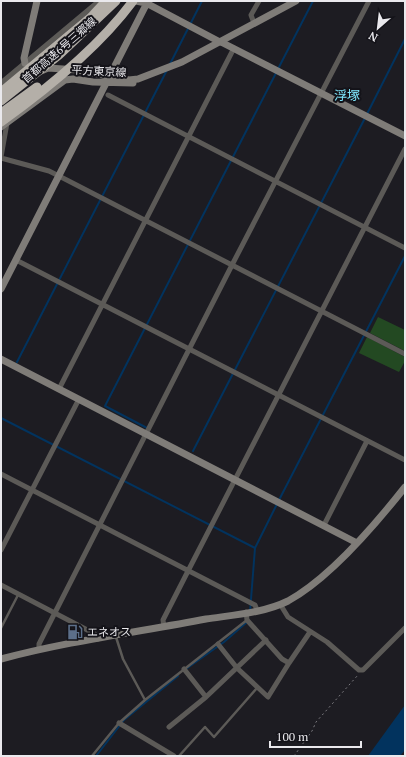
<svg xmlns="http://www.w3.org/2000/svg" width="406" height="757" font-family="'PT Serif','Noto Sans JP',serif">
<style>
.green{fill:#234922}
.water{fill:#02335e}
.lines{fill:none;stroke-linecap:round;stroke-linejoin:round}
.stream{stroke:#02335e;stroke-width:2}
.path{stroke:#7b7a7f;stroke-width:1;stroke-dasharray:2 3;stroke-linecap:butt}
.lane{stroke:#5c5a57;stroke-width:2.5}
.street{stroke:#5c5a57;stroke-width:5}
.secondary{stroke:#7f7c78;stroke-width:7}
.highway{stroke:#b4afa8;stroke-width:9}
.highway-bridge{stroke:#b4afa8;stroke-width:9}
.labels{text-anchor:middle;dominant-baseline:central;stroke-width:4;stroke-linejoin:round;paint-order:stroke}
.street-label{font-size:11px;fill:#eae9ed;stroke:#141319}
.poi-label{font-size:11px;fill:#eae9ed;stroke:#141319;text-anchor:start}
.quarter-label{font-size:13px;fill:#7fe6fc;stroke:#141319}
</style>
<rect width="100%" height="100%" fill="#1d1c22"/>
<path class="green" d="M378 317 405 330V351L370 333Z
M367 337 405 357V361L399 372 359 353Z"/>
<path class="water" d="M405 705V750L400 756H368Z"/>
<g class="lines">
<path class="stream" d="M170 64 202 1
M278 69 313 1
M367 114 405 39
M17 362 167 70
M1 418 255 548 250 612
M147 428 105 406 276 73
M193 451 365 118
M279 500 405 256
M255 548 277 504
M186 669 224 642 247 622
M96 756 124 720 178 676"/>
<path class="path" d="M294 756 312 731 316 722 358 675"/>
<path class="lane" d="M1 628 18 595
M116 637 123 659 145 700
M92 756 119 723 145 700 247 620
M179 756 205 727 214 737 257 688"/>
<path class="street" d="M254 23 251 15 259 1
M1 83 99 1
M108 95 405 248
M1 157 7 123
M1 158 49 171 59 176 405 354
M16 260 405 460
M59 389 234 48
M1 474 251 603 255 605 257 610
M324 525 367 441
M1 550 79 399
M1 585 95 634 98 639
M280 604 288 617 327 642 359 670H363L405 628
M246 612 247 620 282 659 289 663 310 632
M164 627 163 620 187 573 405 149
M218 644 237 668 268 697 289 663
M39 649V644L232 265 369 1
M184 669 206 697
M119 723 174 756
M169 727 206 697 266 640"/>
<path class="secondary" d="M136 1 146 3 220 42
M221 42 405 136
M25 63 24 58 37 1
M41 71 48 68 78 70 129 80 138 79 182 62 296 1
M1 127 65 80 73 79 93 82 133 83
M1 289 148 1
M1 359 357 543
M1 659C68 641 138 632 206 619 233 615 264 613 288 601 330 578 375 525 405 487"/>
<path class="highway" d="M1 92 91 17 106 1"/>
<path class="highway-bridge" d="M1 101 59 55 116 1
M1 113 37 87
M1 122C47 89 99 47 133 1"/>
</g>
<defs>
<symbol id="fuel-bare" viewBox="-9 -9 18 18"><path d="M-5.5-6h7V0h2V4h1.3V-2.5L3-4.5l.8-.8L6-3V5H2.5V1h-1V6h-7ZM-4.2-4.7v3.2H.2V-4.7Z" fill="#5c6f8a" stroke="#141319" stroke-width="2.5" paint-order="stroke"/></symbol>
</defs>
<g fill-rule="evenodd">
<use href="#fuel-bare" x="64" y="621" width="22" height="22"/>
</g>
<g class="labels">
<g class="street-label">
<text transform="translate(59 50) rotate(-41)">首都高速6号三郷線</text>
<text transform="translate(99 71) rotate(3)">平方東京線</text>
</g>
<g class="poi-label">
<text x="87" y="632">エネオス</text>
</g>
<g class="quarter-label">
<text x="347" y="95">浮塚</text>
</g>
</g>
<rect width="406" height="757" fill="none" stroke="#eae9ed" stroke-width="4"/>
<g transform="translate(378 28) rotate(208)" stroke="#141319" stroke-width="3" paint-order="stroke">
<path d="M0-3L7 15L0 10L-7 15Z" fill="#eae9ed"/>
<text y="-6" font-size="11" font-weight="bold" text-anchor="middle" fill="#eae9ed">N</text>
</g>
<path d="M270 741v6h91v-6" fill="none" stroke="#eae9ed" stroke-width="2"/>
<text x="276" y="741" font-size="12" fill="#eae9ed" stroke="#141319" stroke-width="3" paint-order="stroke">100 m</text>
</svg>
